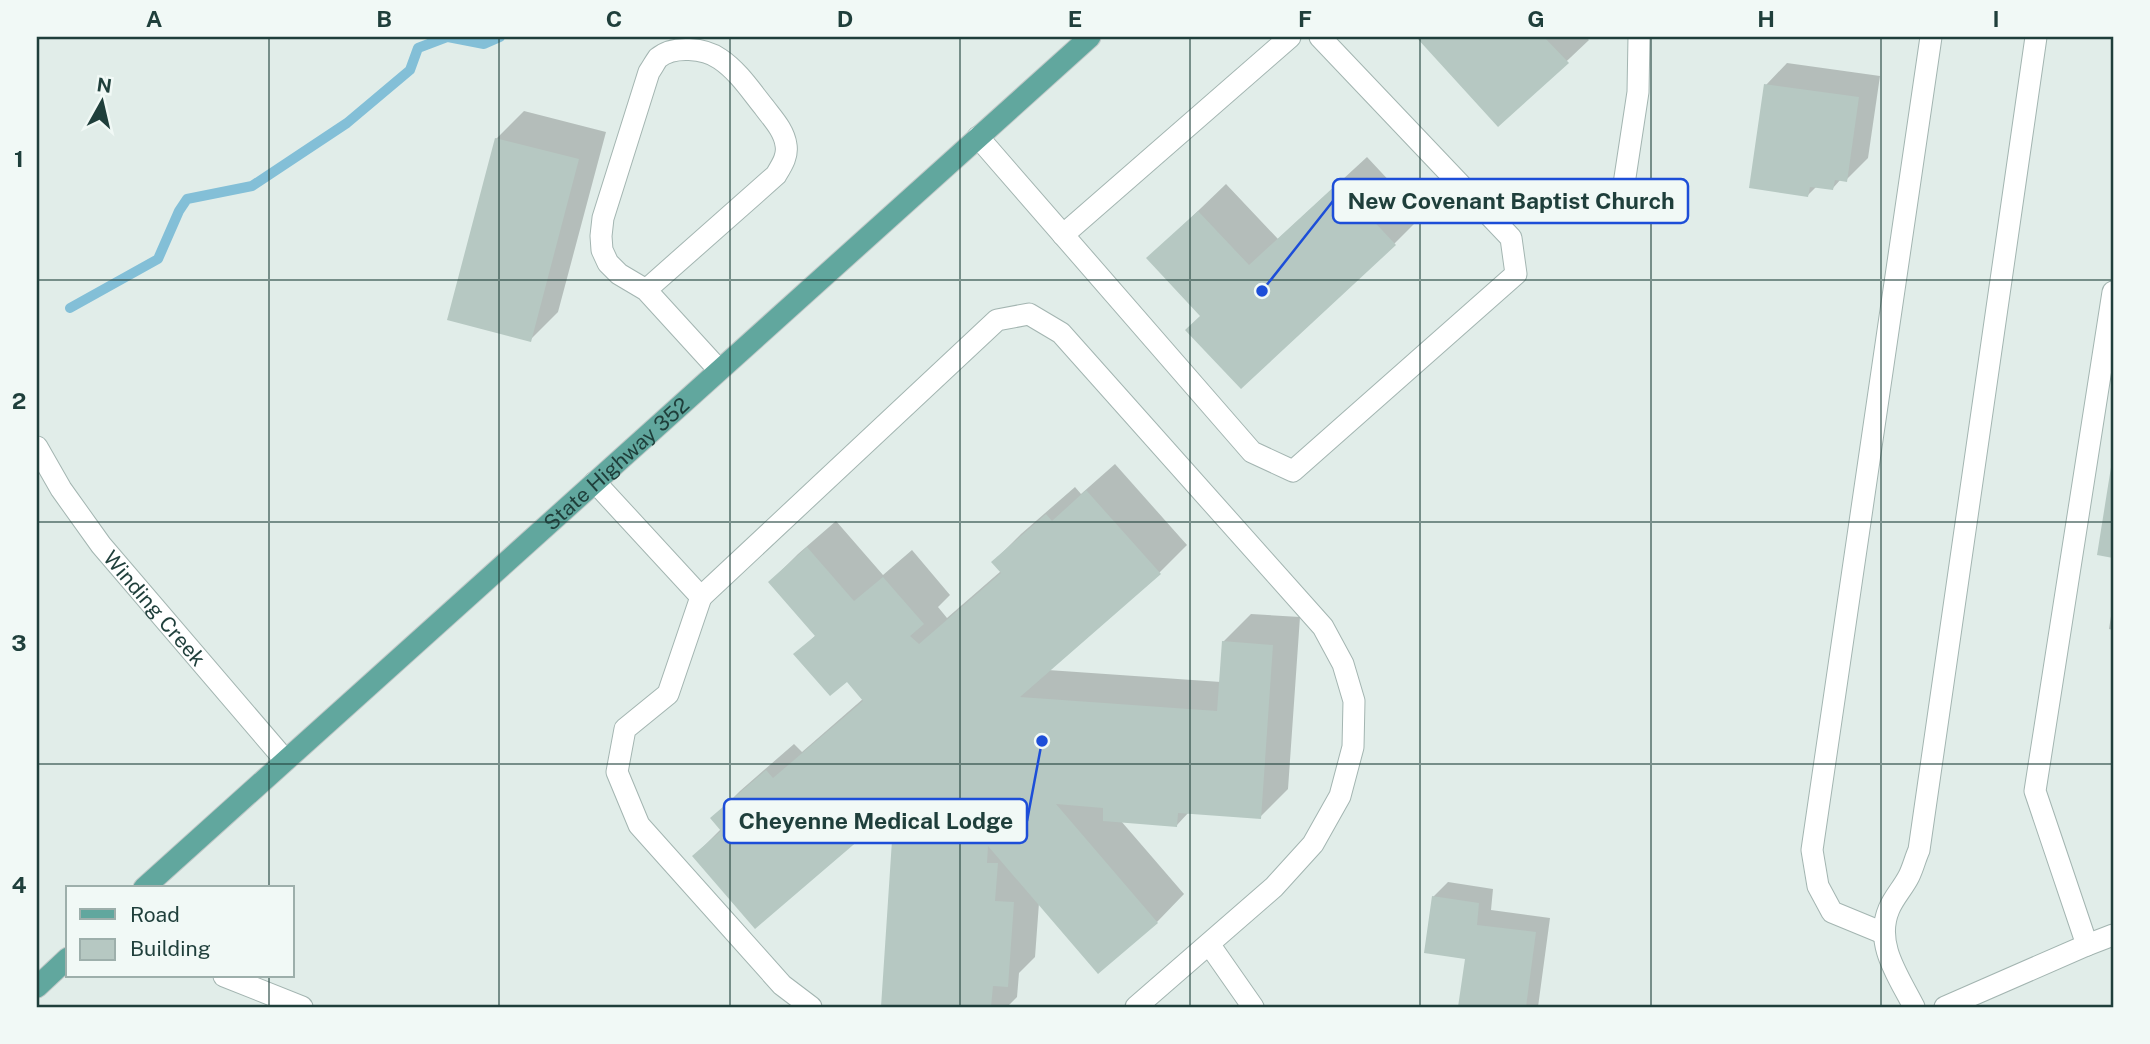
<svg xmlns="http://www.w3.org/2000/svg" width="2150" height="1044" font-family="'Public Sans',sans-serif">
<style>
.shadow{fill:#0003}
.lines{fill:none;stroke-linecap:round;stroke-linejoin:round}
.stream{stroke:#83bfd7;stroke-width:10}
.building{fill:#b6c8c2}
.minor-casing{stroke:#a3b5b1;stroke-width:23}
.major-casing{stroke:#c0c9c8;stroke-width:23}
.minor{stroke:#fff;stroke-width:21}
.major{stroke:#61a79e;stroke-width:21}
.grid{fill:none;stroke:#1f3f3b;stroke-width:2;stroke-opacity:0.55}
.labels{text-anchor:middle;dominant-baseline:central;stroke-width:5;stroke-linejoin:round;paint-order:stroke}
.street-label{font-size:21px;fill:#1f3f3b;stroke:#f1f9f6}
.leader{fill:none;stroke:#1d4ed8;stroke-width:2.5}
.callout-dot{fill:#1d4ed8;stroke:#f1f9f6;stroke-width:2.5}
.callout{fill:#f1f9f6;stroke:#1d4ed8;stroke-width:2.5}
.callout-label{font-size:23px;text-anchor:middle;font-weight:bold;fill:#1f3f3b}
.neatline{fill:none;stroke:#1f3f3b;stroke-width:2.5}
.grid-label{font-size:23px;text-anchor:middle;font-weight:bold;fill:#1f3f3b}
</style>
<rect width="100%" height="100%" fill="#e1ede9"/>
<path class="shadow" d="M1418 37H1586L1589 40 1499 125Z
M1787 63 1880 76 1868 158 1846 180 1841 179 1833 188 1817 186 1808 195 1766 85Z
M524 111 606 132 558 312 530 340 496 139Z
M1367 157 1422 216 1394 244 1202 316 1149 258 1226 184 1278 239Z
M1115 464 1187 545 1159 573 1048 670 1221 682 1223 642 1251 614 1300 617 1288 789 1260 817 1189 812 1177 825 1121 821 1184 894 1157 922 1039 903 1035 957 1019 973 1017 997 1007 1007H883L896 806 694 856 721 829 712 819 740 791 794 744 802 752 864 698 847 679 796 655 816 635 770 582 798 554 836 521 883 575 912 550 950 595 938 607 947 618 1001 571 993 562 1021 534 1075 487 1081 494Z
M2113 603V630L2109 629Z
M1448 882 1493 889 1491 910 1550 918 1538 1007H1460L1467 957 1433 897Z"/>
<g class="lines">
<path class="stream" d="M448 37 484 44 500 37
M70 308 158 259 179 211 187 199 252 186 347 123 410 70 418 48 447 37"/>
</g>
<path class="building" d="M1416 37H1544L1569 63 1498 127Z
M1764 84 1859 97 1847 182 1835 180 1833 190 1810 187 1808 197 1749 188Z
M495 138 579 159 531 342 447 320Z
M1338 183 1396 245 1241 389 1185 330 1200 316 1146 258 1198 211 1249 265Z
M2112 461H2113V558L2097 555Z
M1086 490 1161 574 1020 697 1217 711 1222 641 1273 645 1261 819 1178 813 1177 827 1103 821V808L1056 804 1158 923 1098 974 988 846 987 863H998L995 901 1014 902 1008 987 993 986 991 1007H881L894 810 755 929 692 856 721 831 710 818 766 770 773 778 863 701 847 682 830 696 793 654 815 636 768 582 807 547 854 601 883 577 924 624 910 636 919 644 1001 573 991 562 1046 514 1052 521Z
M1432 896 1479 903 1477 925 1536 932 1526 1007H1458L1465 959 1424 953Z"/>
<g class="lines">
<defs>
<g id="minor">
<path d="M978 137 1252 452 1293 471 1516 274 1511 238 1320 37"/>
<path d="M1624 184 1638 92 1639 37"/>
<path d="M1063 235 1290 37"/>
<path d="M646 290 776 175C782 165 788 156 786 145 784 130 772 118 764 107 751 91 738 71 720 59 705 48 673 45 658 58 655 62 652 68 649 72L603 218 601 236 602 250 608 263 619 274 646 290 719 370"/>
<path id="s1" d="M37 447 61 489 101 545 285 760"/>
<path d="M595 482 701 597 668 694 625 729 617 772 639 825 782 985 811 1007"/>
<path d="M701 597 997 320 1029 314 1061 333 1323 627 1343 664 1354 701 1353 747 1340 796 1313 844 1274 887 1136 1007"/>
<path d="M1883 933 1832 912 1818 886 1812 850 1931 37"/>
<path d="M1209 944 1253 1007"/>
<path d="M2087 945 2035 791 2113 292"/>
<path d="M224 976 302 1007"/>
<path d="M1914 1007C1899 977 1874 944 1889 909 1894 897 1903 888 1909 876 1913 868 1915 859 1919 850L2036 37"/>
<path d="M1945 1007 2087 945 2113 935"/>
</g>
<g id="major">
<path id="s2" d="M144 888 1090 37"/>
<path d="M37 987 68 958"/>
</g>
</defs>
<use href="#minor" class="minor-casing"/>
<use href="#major" class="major-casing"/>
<use href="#minor" class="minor"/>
<use href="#major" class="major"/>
</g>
<path class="grid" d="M269 37V888M499 37V1007M730 37V1007M960 37V1007M1190 37V1007M1420 37V1007M1651 37V1007M1881 37V1007M37 280H2113M37 522H2113M37 764H2113M269 976V1007"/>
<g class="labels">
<g class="street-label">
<text stroke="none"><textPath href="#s2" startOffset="635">State Highway 352</textPath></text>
<text stroke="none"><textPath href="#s1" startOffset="200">Winding Creek</textPath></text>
</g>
</g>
<path class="leader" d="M1262 291L1333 201M1042 741L1027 821"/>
<g class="callout-dot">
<circle cx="1262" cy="291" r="7"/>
<circle cx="1042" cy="741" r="7"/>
</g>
<g class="callout">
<rect x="1333" y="179" width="355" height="44" rx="7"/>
<rect x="724" y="799" width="303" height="44" rx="7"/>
</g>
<g class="callout-label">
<text x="1511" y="209">New Covenant Baptist Church</text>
<text x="876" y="829">Cheyenne Medical Lodge</text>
</g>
<rect width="2150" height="1044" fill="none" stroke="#f1f9f6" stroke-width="77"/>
<rect x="66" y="886" width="228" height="91" fill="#f1f9f6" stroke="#9dafab" stroke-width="2"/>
<rect x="80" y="909" width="35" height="10" fill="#61a79e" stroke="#9dafab" stroke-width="2"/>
<text x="130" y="922" font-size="21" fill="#1f3f3b">Road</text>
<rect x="80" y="939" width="35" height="21" fill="#b6c8c2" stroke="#9dafab" stroke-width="2"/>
<text x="130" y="956" font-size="21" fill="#1f3f3b">Building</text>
<g transform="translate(102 102) rotate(8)" stroke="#f1f9f6" stroke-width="5" paint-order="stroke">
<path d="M0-5L12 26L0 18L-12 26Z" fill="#1f3f3b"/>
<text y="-10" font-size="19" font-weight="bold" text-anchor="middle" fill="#1f3f3b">N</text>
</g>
<rect x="38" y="38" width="2074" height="968" class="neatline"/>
<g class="grid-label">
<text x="154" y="27">A</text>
<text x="384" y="27">B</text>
<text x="614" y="27">C</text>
<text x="845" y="27">D</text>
<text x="1075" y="27">E</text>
<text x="1305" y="27">F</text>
<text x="1536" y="27">G</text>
<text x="1766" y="27">H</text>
<text x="1996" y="27">I</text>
<text x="19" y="167">1</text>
<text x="19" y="409">2</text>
<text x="19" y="651">3</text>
<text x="19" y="893">4</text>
</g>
</svg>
